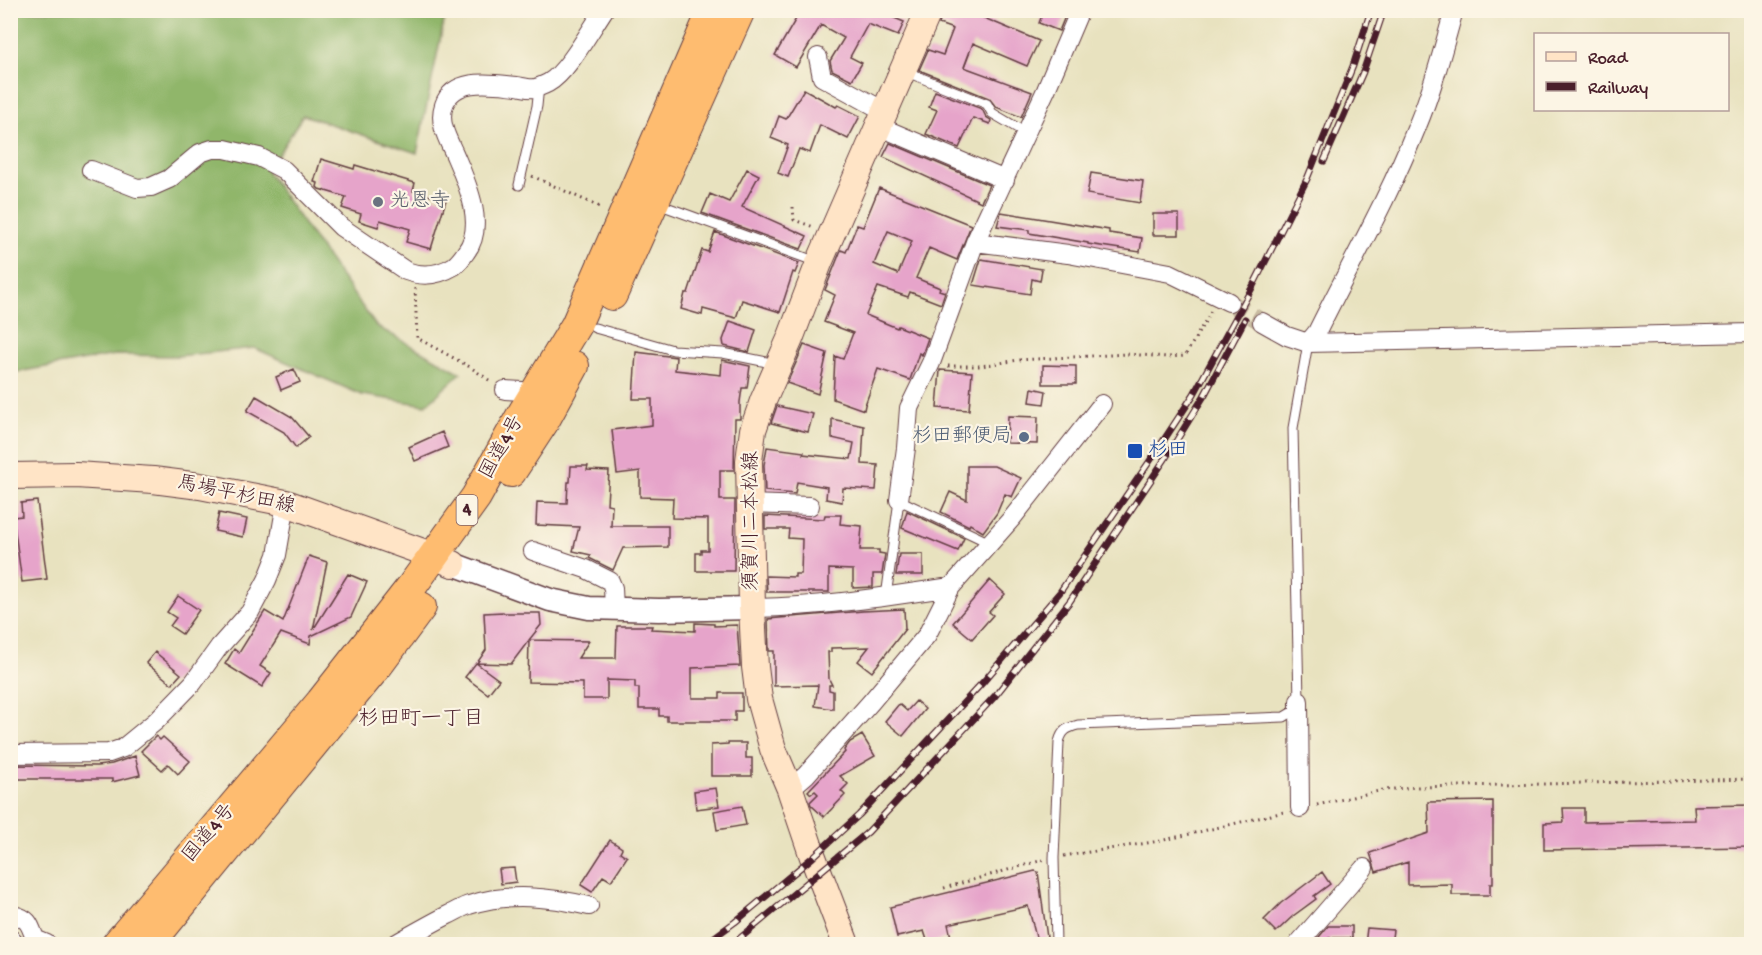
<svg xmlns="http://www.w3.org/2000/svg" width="1762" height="955" font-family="'Gochi Hand','Klee One',sans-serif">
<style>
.forest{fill:#90b66b;stroke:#6d6a4b;stroke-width:1.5}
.building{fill:#e6a4ca;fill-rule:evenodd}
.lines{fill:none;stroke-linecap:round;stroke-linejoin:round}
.minor-tunnel{stroke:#c8bba1;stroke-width:18;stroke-dasharray:18 9;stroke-linecap:butt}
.service-casing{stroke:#623c41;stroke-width:11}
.minor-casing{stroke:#623c41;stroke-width:20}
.tertiary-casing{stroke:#623c41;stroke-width:25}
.secondary-casing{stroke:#623c41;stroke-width:28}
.trunk-casing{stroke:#623c41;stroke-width:32}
.path{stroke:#623c41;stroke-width:3;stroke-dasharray:1.5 4.5;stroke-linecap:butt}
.service{stroke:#fff;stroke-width:9}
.minor{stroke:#fff;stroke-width:18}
.tertiary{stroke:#fff;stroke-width:22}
.secondary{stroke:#ffe4c6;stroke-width:26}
.trunk{stroke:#febc70;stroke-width:30}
.rail-casing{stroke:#4a1f2b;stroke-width:7}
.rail{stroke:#fcf5e5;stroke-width:4.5;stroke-dasharray:14;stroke-linecap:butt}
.worship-dot{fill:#6b7280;stroke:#fcf5e5;stroke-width:2}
.service-dot{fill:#5c6f8a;stroke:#fcf5e5;stroke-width:2}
.transit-dot{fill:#1a4fb4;stroke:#fcf5e5;stroke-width:2}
.labels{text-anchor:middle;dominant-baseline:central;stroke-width:4.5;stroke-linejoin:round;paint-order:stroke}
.shield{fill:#fcf5e5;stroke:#7f5f63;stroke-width:1.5}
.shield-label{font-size:18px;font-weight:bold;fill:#4a1f2b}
.worship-label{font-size:20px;fill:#5b616d;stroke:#fcf5e5;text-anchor:start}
.service-label{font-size:20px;fill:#4e5e75;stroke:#fcf5e5;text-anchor:end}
.street-label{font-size:20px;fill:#4a1f2b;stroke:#fcf5e5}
.transit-label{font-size:20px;fill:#164399;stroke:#fcf5e5;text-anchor:start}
.neighbourhood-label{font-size:21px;fill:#4a1f2b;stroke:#fcf5e5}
</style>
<rect width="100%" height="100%" fill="#fcf5e5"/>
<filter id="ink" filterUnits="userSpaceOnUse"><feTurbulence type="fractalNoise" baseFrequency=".0167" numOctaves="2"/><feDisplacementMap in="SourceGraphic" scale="12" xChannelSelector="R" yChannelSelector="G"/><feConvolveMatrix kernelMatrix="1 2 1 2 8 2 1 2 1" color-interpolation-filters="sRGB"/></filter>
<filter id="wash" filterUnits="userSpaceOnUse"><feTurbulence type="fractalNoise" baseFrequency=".008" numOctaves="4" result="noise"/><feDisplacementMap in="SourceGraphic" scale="24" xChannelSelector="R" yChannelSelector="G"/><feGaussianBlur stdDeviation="1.35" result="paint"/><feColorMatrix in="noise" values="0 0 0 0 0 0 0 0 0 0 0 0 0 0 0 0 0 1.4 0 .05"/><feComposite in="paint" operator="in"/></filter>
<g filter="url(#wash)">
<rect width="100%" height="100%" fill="#e8e2bf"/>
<path class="forest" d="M11 11H446L417 153 303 115 267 172 376 326 461 373 426 405 362 395 254 348 178 356 115 355 11 373Z"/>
<g id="blocks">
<path class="building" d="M801 10H875L904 22 898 36 868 24 850 57 862 63 852 80 832 70 830 61 844 38 821 25 796 67 775 55Z
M944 10H950L960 15 961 10H965L1039 41 1027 66 973 43 964 67 1032 92 1021 117 996 107 989 98 919 70 928 50 943 55 953 29 939 24Z
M1044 10H1057L1066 14 1059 31 1039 23Z
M804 89 836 107 838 105 860 116 848 139 820 125 810 153 799 149 788 177 778 173 788 145 771 138 779 116 786 119Z
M935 91 982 109 986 117 991 120 990 124 973 118 959 148 926 134 937 110 929 107Z
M890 143 989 185 981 202 883 157Z
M321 159 354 169 355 165 415 183 413 191 446 200 431 249 406 242 410 229 380 220 378 227 359 221 361 214 342 208 346 197 319 189 317 187 318 183 314 182Z
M747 169 759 175 742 207 807 236 801 249 702 213 710 194 729 202Z
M1091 173 1143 181 1140 203 1087 194Z
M879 188 971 225 957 260 929 248 916 278 940 288 939 290 945 292 941 304 910 292 908 297 878 287 866 315 897 328 898 326 928 338 922 355 919 353 910 380 878 369 865 405 864 410 833 399 835 356 843 359 853 333 824 322 835 295 825 290 841 250 846 252 857 225 863 227ZM888 231 912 241 898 274 874 264Z
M1001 212 1109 230V233L1142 238 1140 252 1088 244V243L1029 233V230L997 226Z
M1153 214H1179V235H1153Z
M715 232 799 263 795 273 793 272 780 312 742 300 736 318 703 309 702 315 681 309 685 293H688L702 250 708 252Z
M981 259 1042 269 1040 281 1032 279 1030 294 973 285Z
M730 321 756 330 749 352 724 346 723 340Z
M804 345 827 353 818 394 787 383Z
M636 352 676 357 675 370 721 375 722 360 750 366 747 388H742L740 402V419H735L734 470H720V500H735L734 571H696V553H701V550H708V519L672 518 673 498 640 497V471L617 474 612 430 652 425V399H633Z
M1043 365 1076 366V384H1043Z
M294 369 300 382 281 390 276 377Z
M940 370 972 372 969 410 937 408Z
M1032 388 1046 391 1044 404 1030 402Z
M256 396 292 417 309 437 296 448 284 432 247 411Z
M777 406 813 414 808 432 771 423Z
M1008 416 1038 417 1037 444 1007 443Z
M832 419 864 426 862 464 878 465 876 490 843 488 842 502 826 499 827 487 797 482 795 494 765 491 764 465 767 447 804 452 803 454 851 459 854 443 832 438Z
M442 432 448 447 415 461 409 447Z
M571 466H588L587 470 609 471 607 504 612 505 611 526H668V547L623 548 613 570 589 558 591 555 573 551 579 527 536 525 537 502 567 503 568 482H570Z
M967 466H994L1021 478 1012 497 1005 494 997 513 983 532 970 524 969 526 941 512 950 492 967 500Z
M37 501 47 579 22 582 13 517 22 516 21 503Z
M907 511 964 538 958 551 902 528Z
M219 513 247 519 243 537 215 531Z
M825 515H841L840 524 862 526 860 550H879V553L885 554 882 574H873V587L853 588V570L829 569V592H767L766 576 795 577V574H801L802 539 788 538 789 529H765V516L824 519Z
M899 554H923V575H896Z
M309 556 327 562 313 630 348 574 367 582 351 617 311 636 310 644 281 633 260 666 271 673 262 687 225 664 234 649 239 653 265 611 283 622Z
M990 580 1005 594 989 612 993 615 972 639 953 623Z
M178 596 199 610 182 634 170 626 176 618 167 612Z
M904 609 905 629 872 672 858 661 869 647 831 648V652H828L829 679 832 685H829V690L833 691V709L815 706 818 685 774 686V651H769L768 619 863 611Z
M503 612V613H540L541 625 529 640 589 641 578 658H616L617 626H652L651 629 695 631V623L714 624V626L737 625 740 666 692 668V698H720V693H742V711H735V721H667V716H659V709H639V688H635V681L607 680V699H583V683L528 682 529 640 511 664 477 663 486 650 484 613Z
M155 652 181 674 172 684 146 663Z
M476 663 499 680 488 694 465 677Z
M916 701 925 709 903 736 885 721 899 704 907 711Z
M862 735 875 756 840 776 848 784 841 791 845 795 824 817 811 805 810 802 818 794 815 791 811 794 808 791 845 752 844 750 850 742Z
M156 736 160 740 163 737 190 761 178 774 168 764 162 770 141 751Z
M728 743H746V758H752V776H711V745L728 744Z
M135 756 140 775 112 782V779H10V765L97 766 112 764Z
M716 788 719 806 696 809 694 791Z
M1493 801V884H1490V895H1452V884L1408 885V862L1376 872 1370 853 1429 833 1428 802Z
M1752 805V847L1544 850V823L1564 822 1563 808H1584V822L1695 820 1694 806Z
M742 806 746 825 717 830 714 811Z
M610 840 622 848 620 852 627 857 611 881 603 876 592 892 581 885Z
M514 868 516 882 501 884 499 869Z
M1035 871 1038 872 1048 945H1038L1028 906 948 924 951 937 928 943 924 931 897 937 890 907Z
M1322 872 1330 884 1314 896 1316 899 1293 916 1276 932 1264 920 1281 903Z
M1328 926H1352V938H1329V945H1315V942Z
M1367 928 1393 930 1391 945H1365Z"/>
</g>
</g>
<g filter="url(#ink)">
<use href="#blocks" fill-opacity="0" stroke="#623c41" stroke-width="1.5"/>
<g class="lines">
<path class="minor-tunnel" d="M1229 302 1262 322"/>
<defs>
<path id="service" d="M904 71 987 104 992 113 1026 133
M519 185 537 106 539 86
M658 204 817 262
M595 328 673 350 723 353 776 364
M886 597 899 500 990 543
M1056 944 1054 858 1059 742C1062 730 1067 728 1078 725L1284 717 1294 711 1299 701 1293 428 1308 343"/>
<path id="minor" d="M818 57 822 77 884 111
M878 126 1005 180
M91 170 137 188 151 187 169 179 200 153 212 149H225L259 157 284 170 341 227 406 271C422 277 439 275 454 266 459 262 462 258 466 252 487 225 466 181 454 153 447 138 438 122 444 105 454 76 494 84 517 86 523 87 530 89 535 88 540 87 544 85 548 83 567 73 591 29 604 10
M975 242 1068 254 1170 273 1229 302
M1262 322 1287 336 1308 343 1752 333
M1308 343 1317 332C1350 265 1388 199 1416 129 1432 91 1443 50 1454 10
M505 390 522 391 532 397
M899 500 906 448 909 408 931 363 975 242 1046 90 1080 10
M750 504 810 506
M533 551 586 569 610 581 613 588 614 609
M752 608C819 607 885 597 951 587
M1299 701 1300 808
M10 754 109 753 123 748 156 721 193 683 219 647 250 612 267 580 277 555 286 503
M790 789 806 775 871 702 927 635 951 587 1013 517 1102 404
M10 917 13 915C29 918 30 925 35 939L47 944
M10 938 15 944
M395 944C413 934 430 924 448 915 455 912 462 907 469 905 508 892 550 897 589 906
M1298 944 1364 868"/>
<path id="tertiary" d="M453 564 550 600 589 608 659 610 752 608"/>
<path id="secondary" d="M10 476 76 475 153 480 200 486 286 503 434 556 453 564
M846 944 813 857 790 789 773 749 759 699 755 667 752 608 749 461 753 430 763 401 790 339 819 263 929 10"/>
<path id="trunk" d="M612 295 740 10
M511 472 543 423 574 366
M117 944 321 702 412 586 476 497 521 416 576 325 713 10
M149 944 378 665 421 607"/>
</defs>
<use href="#service" class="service-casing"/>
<use href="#minor" class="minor-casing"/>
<use href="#tertiary" class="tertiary-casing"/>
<use href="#secondary" class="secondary-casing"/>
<use href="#trunk" class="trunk-casing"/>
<path class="path" d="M532 176 602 208
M793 207 794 220 814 227
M415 288 417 338 470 367 492 382
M948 366H981L1018 360 1127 354 1168 357 1185 356 1211 311
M1317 805 1383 790 1418 787 1752 779
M1064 856 1160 841 1284 812
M944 888 1043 860"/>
<use href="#service" class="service"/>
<use href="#minor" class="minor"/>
<use href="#tertiary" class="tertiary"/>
<use href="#secondary" class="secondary"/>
<use href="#trunk" class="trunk"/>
<defs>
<path id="rail" d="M1324 161 1363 72 1384 10
M705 944 735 922 813 857 859 815 984 681 1060 592 1154 455 1194 394 1253 286 1307 179 1353 66 1371 10
M733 944 868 832 995 696 1070 601 1165 459 1204 396 1245 319"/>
</defs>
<use href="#rail" class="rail-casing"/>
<use href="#rail" class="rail"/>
</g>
</g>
<circle class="worship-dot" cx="378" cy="202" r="6"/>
<circle class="service-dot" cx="1024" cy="437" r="6"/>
<rect class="transit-dot" x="1127" y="443" width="16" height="16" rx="3"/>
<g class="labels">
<rect class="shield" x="456.5" y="495" width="21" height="30" rx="4.5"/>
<g class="shield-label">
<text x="467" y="510">4</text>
</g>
<g class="worship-label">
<text x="390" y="202">光恩寺</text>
</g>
<g class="service-label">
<text x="1012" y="437">杉田郵便局</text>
</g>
<g class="street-label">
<text transform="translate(503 448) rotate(-61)">国道4号</text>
<text transform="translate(236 496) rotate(12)">馬場平杉田線</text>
<text transform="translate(752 521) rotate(-90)">須賀川二本松線</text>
<text transform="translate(210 834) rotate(-50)">国道4号</text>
</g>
<g class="transit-label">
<text x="1148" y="451">杉田</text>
</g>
<g class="neighbourhood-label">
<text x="421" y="720">杉田町一丁目</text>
</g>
</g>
<rect width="1762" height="955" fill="none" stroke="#fcf5e5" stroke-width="36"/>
<rect x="1534" y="33" width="195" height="78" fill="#fcf5e5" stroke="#b59f9b" stroke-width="1.5"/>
<rect x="1546" y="52" width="30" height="9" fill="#ffe4c6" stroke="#b59f9b" stroke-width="1.5"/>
<text x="1588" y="63" font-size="18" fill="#4a1f2b">Road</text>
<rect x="1546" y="82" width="30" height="9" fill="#4a1f2b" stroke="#b59f9b" stroke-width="1.5"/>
<text x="1588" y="93" font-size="18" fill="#4a1f2b">Railway</text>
</svg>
